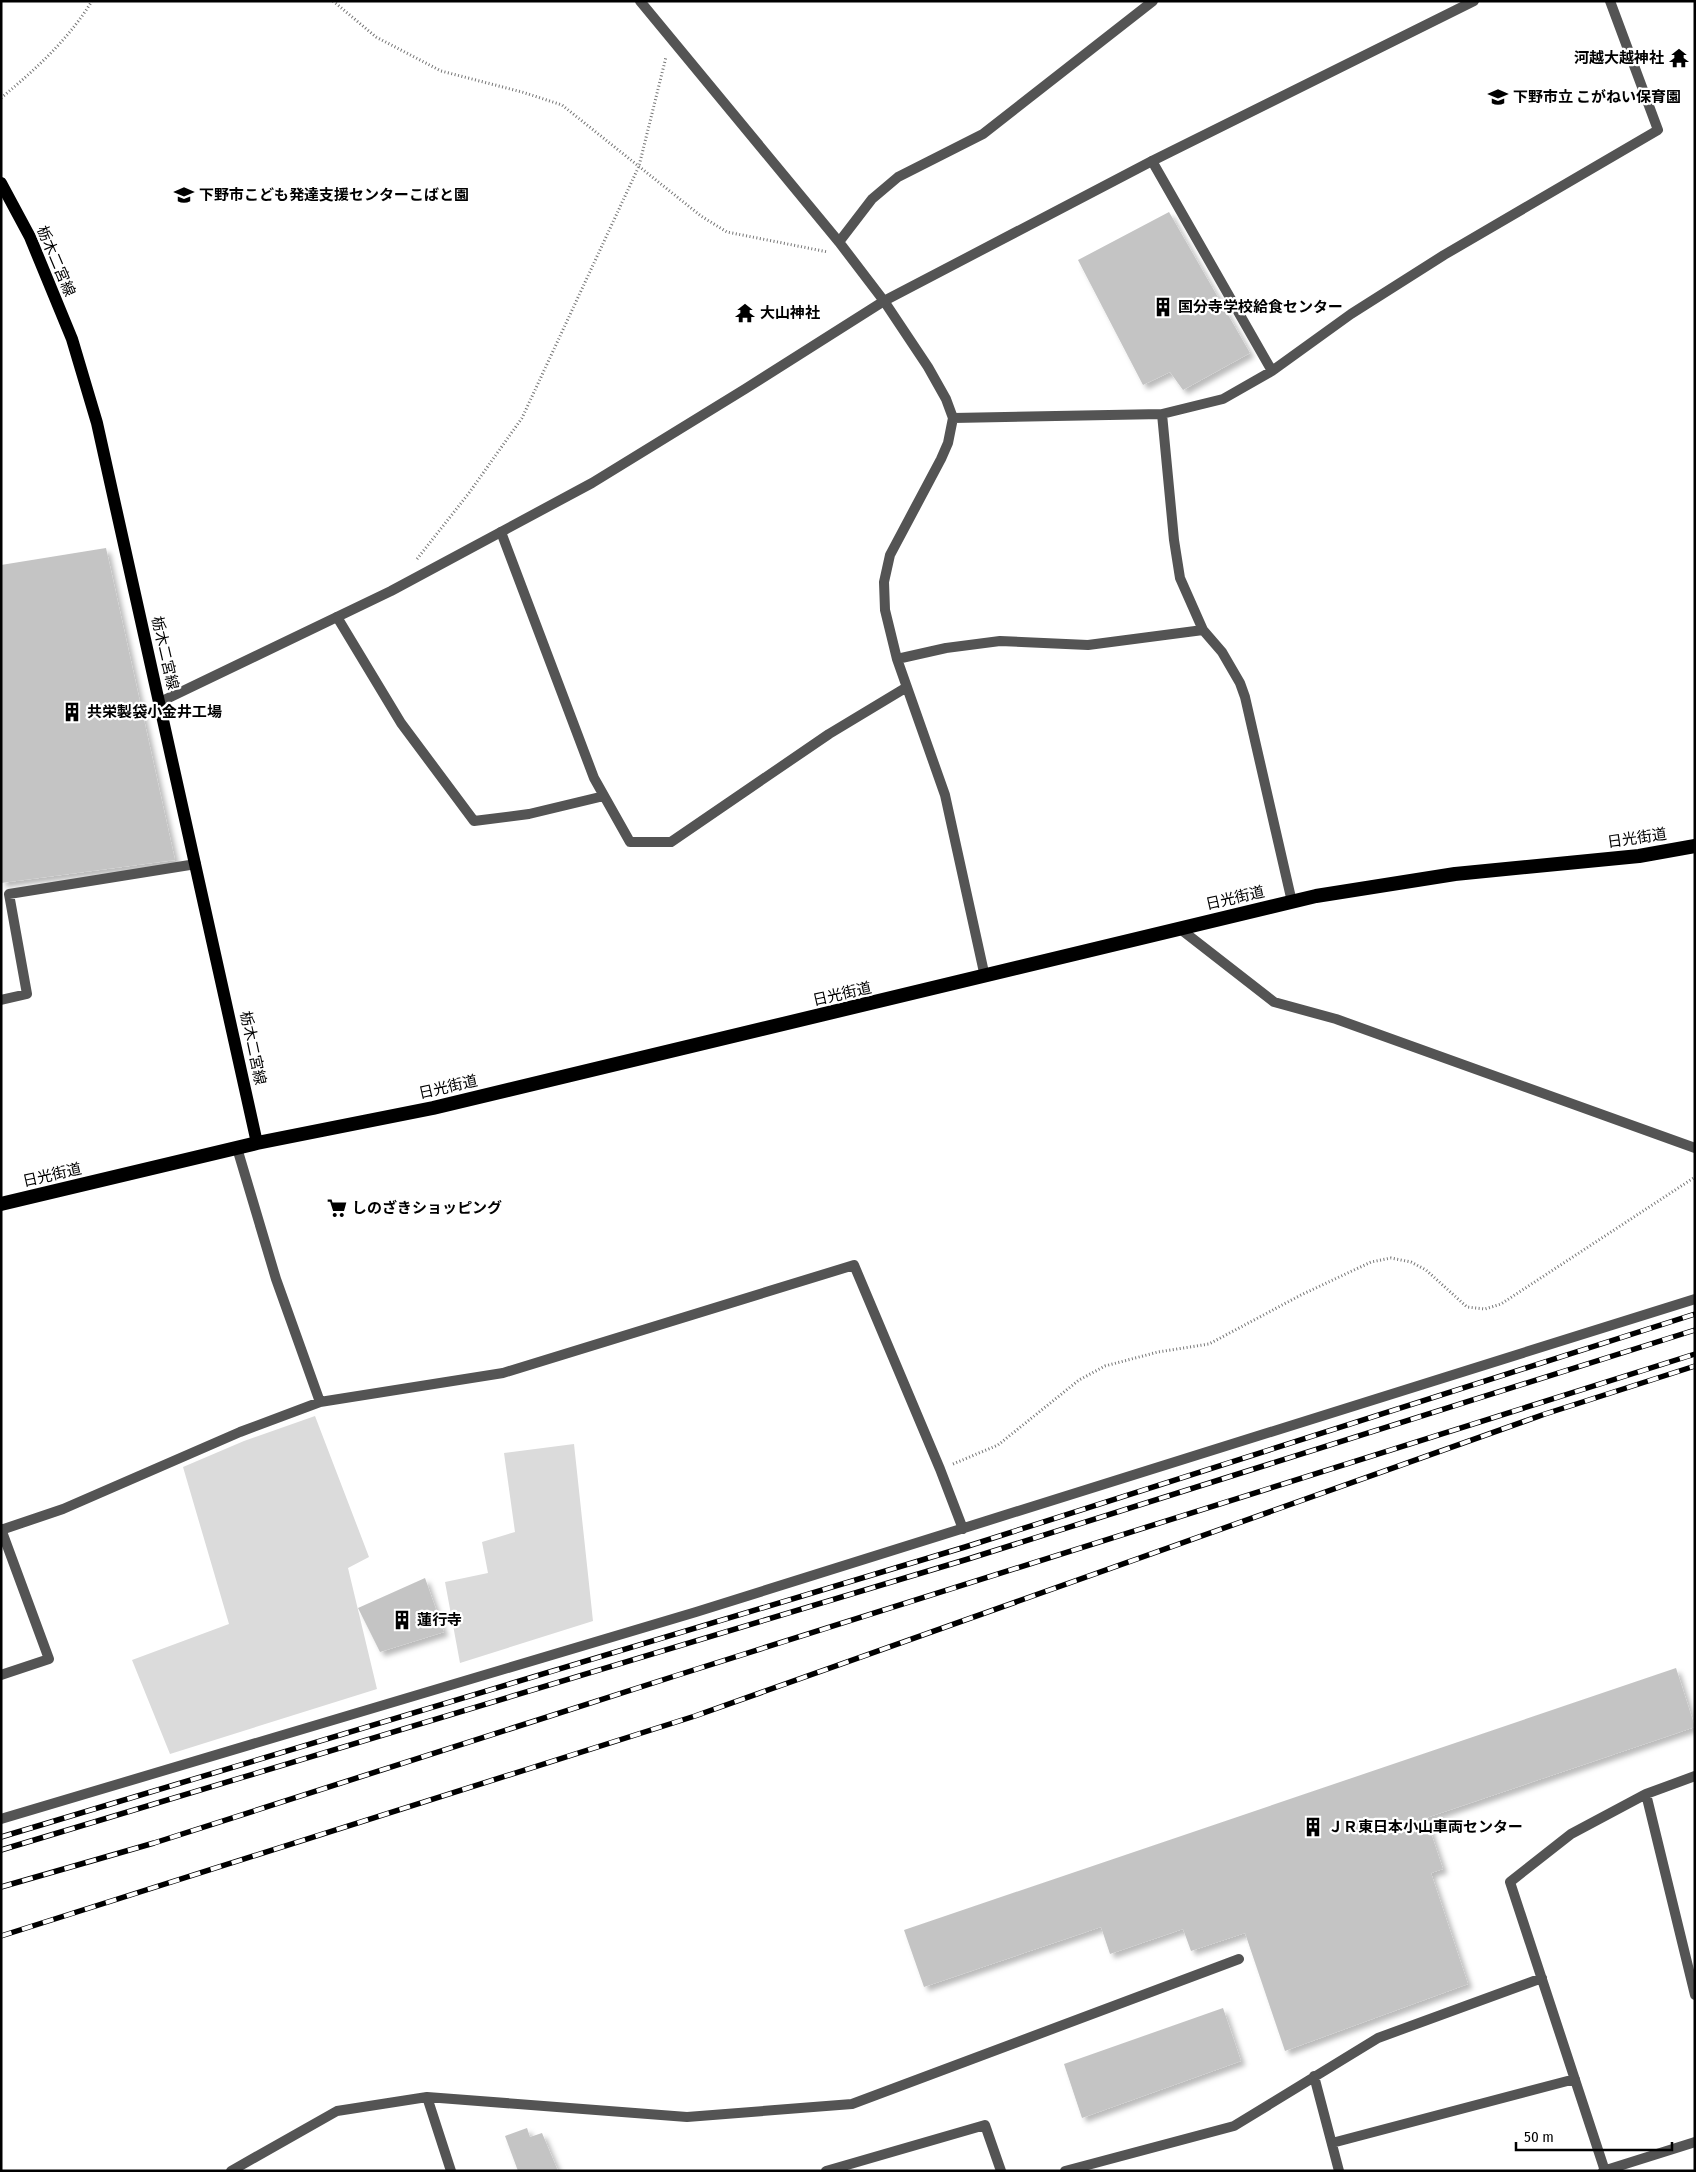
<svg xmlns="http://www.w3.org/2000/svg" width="1696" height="2172" font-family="'Fira Sans Condensed','Noto Sans JP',sans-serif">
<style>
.green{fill:#dbdbdb}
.building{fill:#c4c4c4;filter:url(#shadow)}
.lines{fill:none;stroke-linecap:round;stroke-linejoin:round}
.path{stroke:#767676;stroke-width:3;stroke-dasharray:1 2.5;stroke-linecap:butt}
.minor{stroke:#545454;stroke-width:10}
.tertiary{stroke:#545454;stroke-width:10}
.primary{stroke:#000;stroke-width:12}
.trunk{stroke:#000;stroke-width:14}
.rail-casing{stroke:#000;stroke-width:5.5}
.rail{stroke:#fff;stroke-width:4;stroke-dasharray:11;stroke-linecap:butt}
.labels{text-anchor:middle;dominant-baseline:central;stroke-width:4.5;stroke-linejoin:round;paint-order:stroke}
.poi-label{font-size:15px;font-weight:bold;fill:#000;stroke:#fff;text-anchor:start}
.street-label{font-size:15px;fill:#000;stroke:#fff}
</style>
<defs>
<filter id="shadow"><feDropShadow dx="4.5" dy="4.5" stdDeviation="2.5" flood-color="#0004"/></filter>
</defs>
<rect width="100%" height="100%" fill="#fff"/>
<path class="green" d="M315 1416 369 1557 348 1568 377 1689 170 1754 132 1660 229 1624 183 1467 244 1441Z
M574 1444 593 1621 460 1663 445 1582 488 1573 482 1542 515 1532 504 1453Z"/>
<path class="building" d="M1169 212 1250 353 1183 390 1170 372 1143 385 1078 260Z
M106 548 175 860 1 883V565Z
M425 1578 444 1632 380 1652 358 1608Z
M1676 1668 1695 1727 1426 1818 1443 1869 1431 1873 1468 1984 1285 2051 1245 1933 1191 1951 1183 1929 1110 1954 1101 1927 924 1987 904 1930Z
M1223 2008 1241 2061 1082 2118 1064 2064Z
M527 2128 530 2137 542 2133 558 2171H518L505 2136Z"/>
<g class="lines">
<path class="path" d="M333 1 376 37 441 71 522 92 562 105 701 216 727 232 828 252
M1 98C36 69 68 40 92 1
M417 559 469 493 522 418 639 166 666 57
M953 1464 998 1445 1079 1380 1105 1366 1158 1352 1209 1344 1301 1295 1371 1262 1391 1258 1411 1262 1426 1270 1467 1307 1485 1309 1501 1304 1695 1177"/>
<path class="minor" d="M640 1 839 242 884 301 928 367 946 399 953 418 948 443 941 459 890 555 884 582 885 610 897 659 945 795 985 977
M1152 161 1272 371
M839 242 872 199 898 177 983 134 1153 1
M1162 414 1223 399 1272 371 1351 314 1444 255 1658 130 1610 1
M953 418 1162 414 1174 540 1180 578 1203 630 1222 652 1240 683 1245 697 1292 902
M501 532 594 778 630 842H671L829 734 907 687
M337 617 401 723 474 821 529 814 604 796
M897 659 946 648 1000 641 1088 645 1203 630
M1179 928 1274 1002 1336 1019 1695 1148
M1 1000 27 994 9 894 196 864
M237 1148 276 1279 320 1402
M1 1530 63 1509 240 1432 320 1402 503 1373 854 1265 940 1469 963 1529
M1 1675 49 1659 1 1529
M1646 1794 1695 1995
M1 1819 696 1612 1695 1299
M1314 2076 1339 2171
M427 2097 451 2171
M1332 2143 1575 2079
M231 2171 337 2111 427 2097 687 2117 852 2104 1239 1959
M826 2171 985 2125 1001 2171
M1065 2171 1234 2126 1378 2038 1542 1978
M1603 2171 1695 2142
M1605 2171 1510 1882 1571 1834 1646 1794 1695 1776"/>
<path class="tertiary" d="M160 702 391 591 592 483 745 389 884 301 1152 161 1474 1"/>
<path class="primary" d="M1 183 30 237 72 339 97 423 257 1143"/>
<path class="trunk" d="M1 1204 257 1143 433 1108 1316 896 1455 874 1639 856 1695 846"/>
<defs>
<path id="rail" d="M1 1837 965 1547 1695 1314
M1 1850 968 1559 1695 1330
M1 1887 154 1843 678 1675 1695 1354
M1 1936 695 1716 1545 1414 1695 1366"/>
</defs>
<use href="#rail" class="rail-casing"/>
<use href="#rail" class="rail"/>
</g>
<defs>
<symbol id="temple-bare" viewBox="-9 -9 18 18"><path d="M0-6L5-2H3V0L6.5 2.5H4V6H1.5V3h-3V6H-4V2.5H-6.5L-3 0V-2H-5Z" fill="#000" stroke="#fff" stroke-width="2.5" paint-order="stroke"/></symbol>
<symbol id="school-bare" viewBox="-9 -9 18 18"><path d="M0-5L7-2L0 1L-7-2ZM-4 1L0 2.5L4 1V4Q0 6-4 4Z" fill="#000" stroke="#fff" stroke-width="2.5" paint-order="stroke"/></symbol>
<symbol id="building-bare" viewBox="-9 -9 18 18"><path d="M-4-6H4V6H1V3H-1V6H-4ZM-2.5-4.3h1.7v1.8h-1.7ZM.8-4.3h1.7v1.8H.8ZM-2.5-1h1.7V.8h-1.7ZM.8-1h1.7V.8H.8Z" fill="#000" stroke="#fff" stroke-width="2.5" paint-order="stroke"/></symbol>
<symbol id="supermarket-bare" viewBox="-9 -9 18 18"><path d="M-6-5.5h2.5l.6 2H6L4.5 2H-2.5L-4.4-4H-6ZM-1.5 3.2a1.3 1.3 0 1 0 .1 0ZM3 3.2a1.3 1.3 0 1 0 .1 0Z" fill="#000" stroke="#fff" stroke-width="2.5" paint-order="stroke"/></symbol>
</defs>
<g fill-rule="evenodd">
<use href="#temple-bare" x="1665" y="44" width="28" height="28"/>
<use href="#school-bare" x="1484" y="83" width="28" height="28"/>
<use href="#school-bare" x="170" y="181" width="28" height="28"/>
<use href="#building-bare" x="1149" y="293" width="28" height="28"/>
<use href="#temple-bare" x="731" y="299" width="28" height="28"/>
<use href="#building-bare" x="58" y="698" width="28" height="28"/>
<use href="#supermarket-bare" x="323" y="1194" width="28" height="28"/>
<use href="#building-bare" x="388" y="1606" width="28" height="28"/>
<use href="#building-bare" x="1299" y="1813" width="28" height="28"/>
</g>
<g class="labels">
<g class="poi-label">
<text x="1664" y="58" text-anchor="end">河越大越神社</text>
<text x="1513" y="97">下野市立 こがねい保育園</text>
<text x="199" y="195">下野市こども発達支援センターこばと園</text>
<text x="1178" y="307">国分寺学校給食センター</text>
<text x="760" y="313">大山神社</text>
<text x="87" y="712">共栄製袋小金井工場</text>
<text x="352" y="1208">しのざきショッピング</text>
<text x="417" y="1620">蓮行寺</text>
<text x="1328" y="1827">ＪＲ東日本小山車両センター</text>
</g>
<g class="street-label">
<text transform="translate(56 261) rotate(67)">栃木二宮線</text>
<text transform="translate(165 653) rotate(77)">栃木二宮線</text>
<text transform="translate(1637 838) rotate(-8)">日光街道</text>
<text transform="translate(1235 898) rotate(-13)">日光街道</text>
<text transform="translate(842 994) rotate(-13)">日光街道</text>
<text transform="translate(253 1048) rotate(78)">栃木二宮線</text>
<text transform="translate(448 1087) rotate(-13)">日光街道</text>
<text transform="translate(52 1175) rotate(-13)">日光街道</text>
</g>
</g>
<rect width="1696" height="2172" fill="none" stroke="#000000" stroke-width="5"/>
<path d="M1516 2142v8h156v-8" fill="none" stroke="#000000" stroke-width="2.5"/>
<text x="1524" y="2142" font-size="15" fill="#000000" stroke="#ffffff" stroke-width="4" paint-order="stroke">50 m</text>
</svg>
